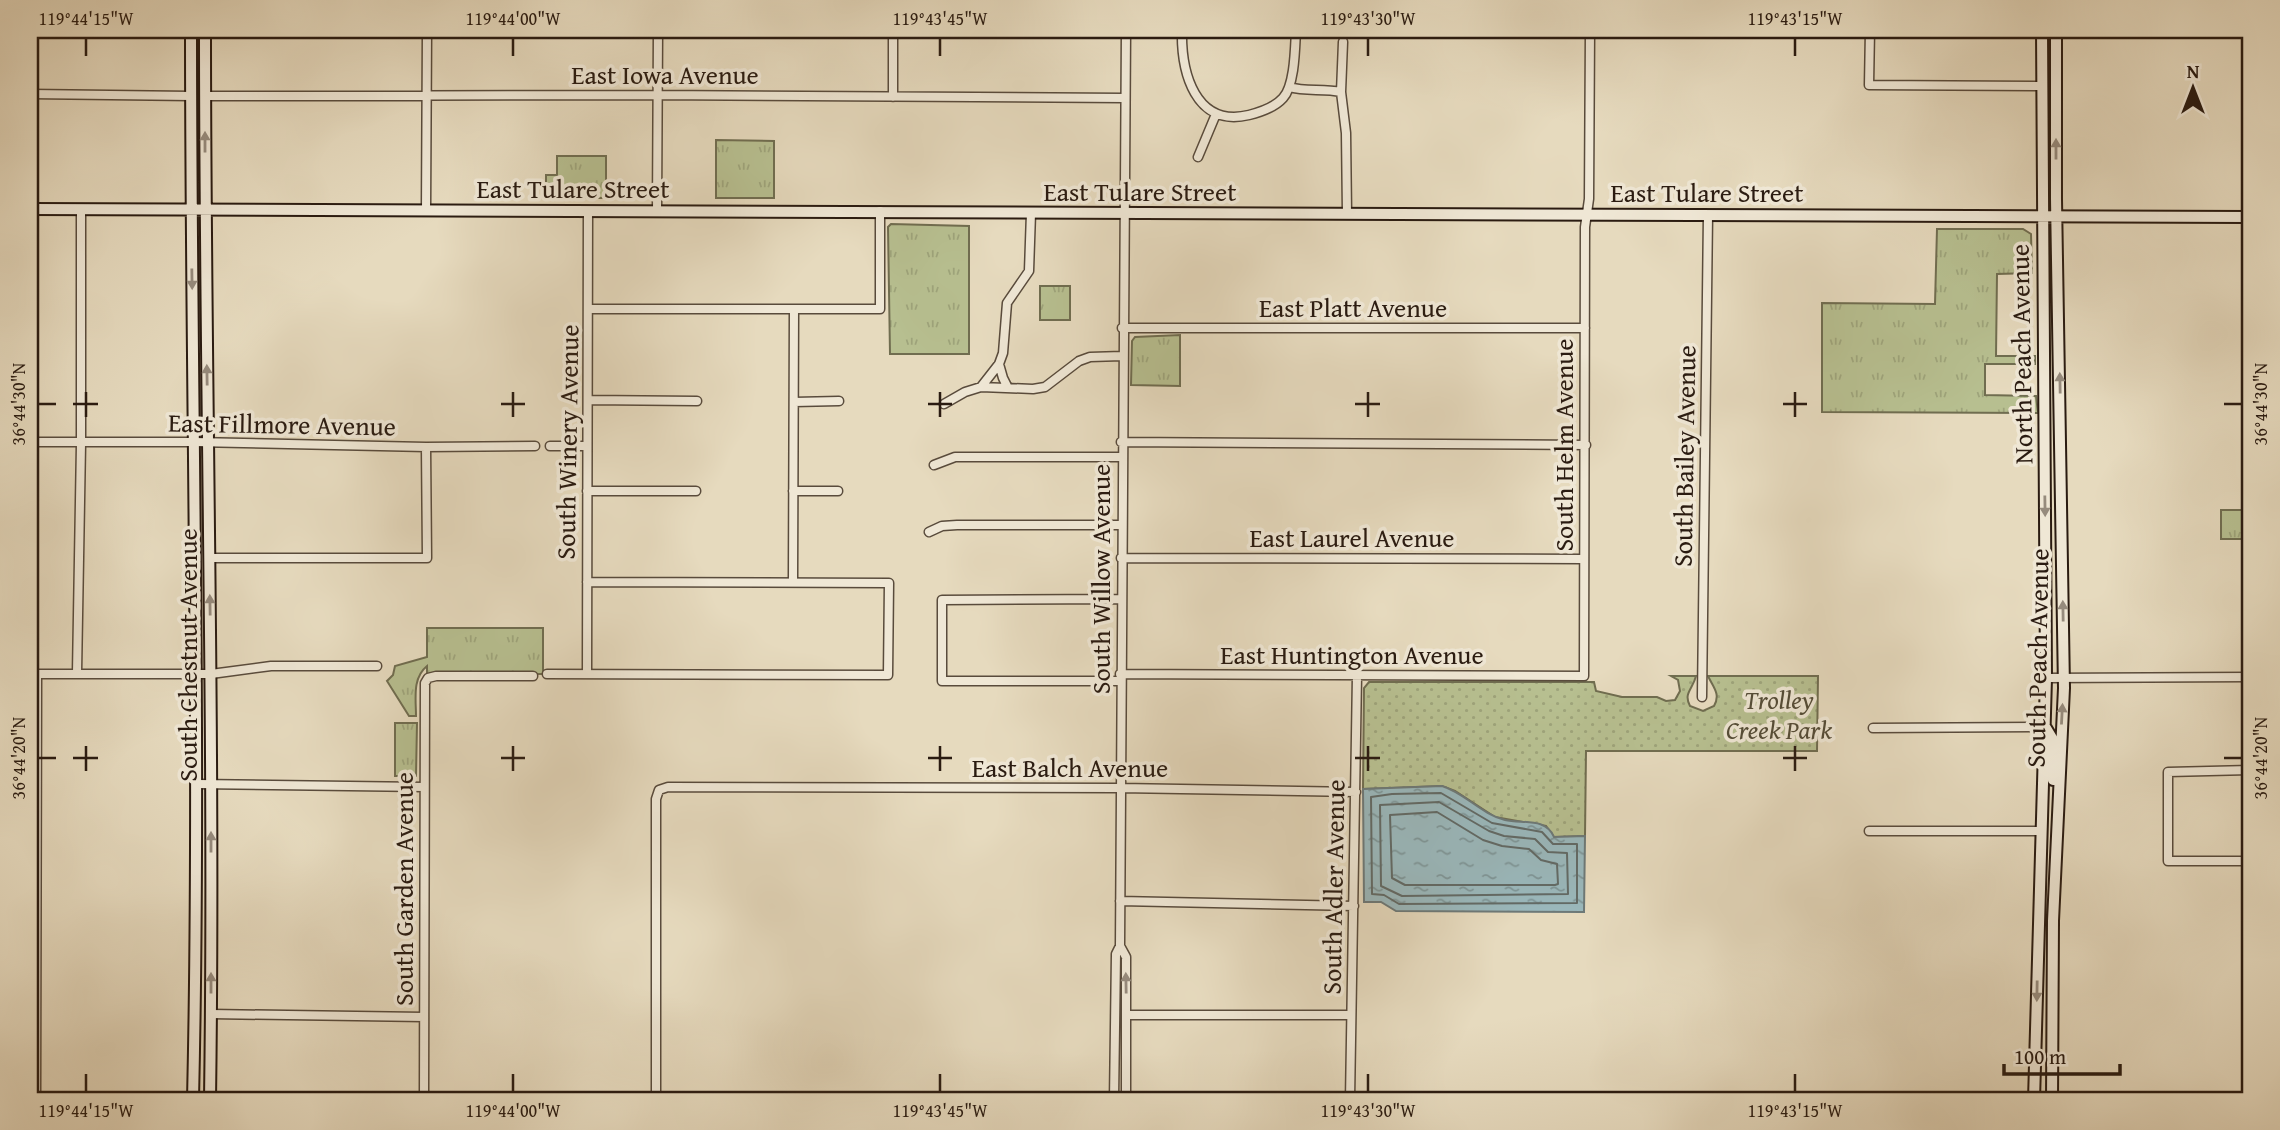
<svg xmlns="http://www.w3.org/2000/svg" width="2280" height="1130" font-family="'Gentium Book Plus',serif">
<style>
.grass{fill:url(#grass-tufts);stroke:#706d50;stroke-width:2}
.park{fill:url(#park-dots);stroke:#706d50;stroke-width:2}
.water{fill:url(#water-ripples);stroke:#6d7978;stroke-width:2}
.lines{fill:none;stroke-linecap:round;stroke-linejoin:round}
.shore{stroke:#626a66;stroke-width:2}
.minor-casing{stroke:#594b3c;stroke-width:11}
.secondary-casing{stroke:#2a1b11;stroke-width:14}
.minor{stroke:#efe7d5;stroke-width:8}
.secondary{stroke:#efe7d5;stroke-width:10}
.oneway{fill:#968b7d}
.ticks{fill:none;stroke:#2a1b11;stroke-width:2.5}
.labels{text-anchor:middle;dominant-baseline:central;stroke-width:7;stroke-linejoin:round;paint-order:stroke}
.street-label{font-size:26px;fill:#2a1b11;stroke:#efe7d5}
.park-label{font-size:26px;font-style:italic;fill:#544c37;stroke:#efe7d5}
.neatline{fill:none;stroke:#2a1b11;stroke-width:2.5}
.ticks-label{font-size:18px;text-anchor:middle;fill:#2a1b11}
</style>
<defs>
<pattern id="grass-tufts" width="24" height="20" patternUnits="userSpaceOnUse" patternTransform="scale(1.75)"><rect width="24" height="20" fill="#b7bf90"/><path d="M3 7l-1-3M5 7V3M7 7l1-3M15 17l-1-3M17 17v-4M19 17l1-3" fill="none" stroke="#9ea47b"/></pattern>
<pattern id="park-dots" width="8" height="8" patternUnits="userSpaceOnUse" patternTransform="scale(1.75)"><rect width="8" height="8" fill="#b7bf90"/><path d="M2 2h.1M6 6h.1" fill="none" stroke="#9ea47b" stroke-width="1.8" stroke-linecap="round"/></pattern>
<pattern id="water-ripples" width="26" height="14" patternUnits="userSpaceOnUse" patternTransform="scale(1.75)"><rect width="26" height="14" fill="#9ab8bc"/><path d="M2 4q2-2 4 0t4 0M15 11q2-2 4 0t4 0" fill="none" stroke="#7e9597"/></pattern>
</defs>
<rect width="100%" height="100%" fill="#e6dabe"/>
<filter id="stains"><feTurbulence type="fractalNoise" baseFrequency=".00286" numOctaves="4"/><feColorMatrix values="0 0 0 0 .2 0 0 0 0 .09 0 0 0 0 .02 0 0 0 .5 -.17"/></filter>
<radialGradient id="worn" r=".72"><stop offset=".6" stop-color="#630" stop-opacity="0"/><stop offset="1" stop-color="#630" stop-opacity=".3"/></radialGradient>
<path class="grass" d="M716 140 774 141V198H716Z
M557 156H606V198H546V175H557Z
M891 224 969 226V354H890L888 227Z
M1937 229H2023L2031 234 2032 273 1997 274 1996 356H2035V364H1985V395L2036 396 2038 413 1822 412V303L1935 304Z
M1040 286H1070V320H1040Z
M1180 335V386L1131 385 1132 341 1135 337Z
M2221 510H2250V539H2221Z
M427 628H543V674H427V666C412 678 416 699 416 716H409L387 681 393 675 395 666 427 657Z
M395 723H417L416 776H395Z"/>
<path class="park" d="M1671 676H1696C1693 689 1683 693 1690 706L1703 711 1714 706C1721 694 1713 687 1708 676H1818L1817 751H1586L1585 836 1554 837 1546 826 1495 817 1455 791 1442 786 1363 789 1364 688 1369 682H1594L1596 691 1622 697H1657L1666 701 1675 700 1680 691 1678 680Z"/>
<path class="water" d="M1442 786C1465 793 1481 814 1505 820 1522 824 1546 817 1554 837L1585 836 1584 912 1396 911 1381 902H1364L1363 789Z"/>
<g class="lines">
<path class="shore" d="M1441 793 1492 823 1542 832 1553 844H1577V903L1399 904 1384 895 1372 894 1371 797 1392 794Z
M1439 802 1489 831 1504 836 1535 839 1548 852 1567 853 1568 894 1402 896 1381 886 1380 805Z
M1437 812 1483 840 1502 846 1529 849 1541 860 1557 864 1558 884 1555 885H1405L1392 878 1390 815Z"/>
<defs>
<path id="minor" d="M893 30V97
M1182 30C1181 72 1195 128 1249 115 1261 112 1275 107 1283 98 1295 85 1295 47 1296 30
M1870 30 1869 85 2041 86
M1289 87C1306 92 1323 88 1341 92L1346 133 1347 214
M1341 92 1343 42
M30 94 191 96
M205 96 657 95 1125 98
M1198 157 1216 114
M426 210 427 30
M657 211 658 30
M590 309H880V211
M1122 328H1585
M999 364 1003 353 1007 303 1029 271 1031 213
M981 387 999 364 1003 378 1008 388
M588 400 697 401
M794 402 839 401
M944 404 965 392 981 387 1033 389 1045 387 1079 361 1090 357 1122 356
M30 442H194L426 447 535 446
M1121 442 1586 445
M550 446H587
M934 465 955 457H1121
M587 491H696
M793 491H838
M929 532 942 526 957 525H1121
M209 558H427L426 447
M1121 558 1584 559
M793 582 794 309
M77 673 81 444V210
M30 674H211L271 666H377
M547 674 888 675 889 583 587 582
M587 674 588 211
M1120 674 1584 676 1585 227 1589 199 1590 30
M2046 678 2250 677
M1120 681H942V600L1121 599
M1702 697 1708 215
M1873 728 2045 727
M2250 770 2168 772V861H2250
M197 784 424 787
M1869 831H2042
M1120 901 1354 906
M1120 946 1126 30
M211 1014 424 1017
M1126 1015H1351
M36 1100 37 674
M424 1100 425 683 428 678 436 676H533
M656 1100V799L659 790 668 787 1120 788 1356 792
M1114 1100 1116 954 1120 946 1126 957V1100
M1350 1100 1357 675"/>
<path id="secondary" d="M191 30C191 387 201 743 193 1100
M205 30C205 387 215 743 210 1100
M30 209 2250 217
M2046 728 2052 738 2053 780
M2034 1100 2046 678 2042 30
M2052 1100 2053 921 2064 688 2056 199V30"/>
</defs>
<use href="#minor" class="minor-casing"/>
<use href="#secondary" class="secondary-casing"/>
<use href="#minor" class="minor"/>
<use href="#secondary" class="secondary"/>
</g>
<defs><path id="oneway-solid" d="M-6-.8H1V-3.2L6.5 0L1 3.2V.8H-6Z" transform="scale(1.75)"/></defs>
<g class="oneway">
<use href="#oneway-solid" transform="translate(205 142) rotate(-90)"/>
<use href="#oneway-solid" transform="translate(2056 149) rotate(-90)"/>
<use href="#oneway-solid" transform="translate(192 279) rotate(89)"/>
<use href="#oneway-solid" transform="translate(207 375) rotate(-91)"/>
<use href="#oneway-solid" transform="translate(2060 383) rotate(-91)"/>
<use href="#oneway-solid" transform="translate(2045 506) rotate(89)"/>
<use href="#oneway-solid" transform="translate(210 605) rotate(-91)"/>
<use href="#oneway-solid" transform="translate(2063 611) rotate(-91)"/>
<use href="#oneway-solid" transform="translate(2062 714) rotate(-87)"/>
<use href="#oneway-solid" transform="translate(211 842) rotate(-90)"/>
<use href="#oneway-solid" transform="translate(211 983) rotate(-90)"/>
<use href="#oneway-solid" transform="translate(1126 983) rotate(-91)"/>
<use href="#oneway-solid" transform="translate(2037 991) rotate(91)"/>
</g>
<path class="ticks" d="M86 38V56M513 38V56M940 38V56M1368 38V56M1795 38V56M86 392V417M513 392V417M940 392V417M1368 392V417M1795 392V417M38 404H56M73 404H98M501 404H525M928 404H952M1355 404H1380M1783 404H1807M2224 404H2242M86 746V771M513 746V771M940 746V771M1368 746V771M1795 746V771M38 758H56M73 758H98M501 758H525M928 758H952M1355 758H1380M1783 758H1807M2224 758H2242M86 1074V1092M513 1074V1092M940 1074V1092M1368 1074V1092M1795 1074V1092"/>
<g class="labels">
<g class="street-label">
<text x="665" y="74">East Iowa Avenue</text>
<text x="573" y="188">East Tulare Street</text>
<text x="1140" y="191">East Tulare Street</text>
<text x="1707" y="192">East Tulare Street</text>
<text x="1353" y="307">East Platt Avenue</text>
<text transform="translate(2021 354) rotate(-91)">North Peach Avenue</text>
<text transform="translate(282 424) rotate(1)">East Fillmore Avenue</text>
<text transform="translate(567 442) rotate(-89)">South Winery Avenue</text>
<text transform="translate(1563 445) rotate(-90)">South Helm Avenue</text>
<text transform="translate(1684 456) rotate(-89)">South Bailey Avenue</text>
<text x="1352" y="537">East Laurel Avenue</text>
<text transform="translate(1100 579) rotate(-90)">South Willow Avenue</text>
<text x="1352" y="654">East Huntington Avenue</text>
<text transform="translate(187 655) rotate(-90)">South Chestnut Avenue</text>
<text transform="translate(2037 658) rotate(-89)">South Peach Avenue</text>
<text x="1070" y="767">East Balch Avenue</text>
<text transform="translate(1333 887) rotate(-89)">South Adler Avenue</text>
<text transform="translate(403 889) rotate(-90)">South Garden Avenue</text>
</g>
<g class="park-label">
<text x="1779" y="699">Trolley<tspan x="1779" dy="30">Creek Park</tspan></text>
</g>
</g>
<rect width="2280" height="1130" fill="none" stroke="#e6dabe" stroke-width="77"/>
<g transform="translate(2193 88)" stroke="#efe7d5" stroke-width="5" paint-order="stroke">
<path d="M0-5L12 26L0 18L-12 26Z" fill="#2a1b11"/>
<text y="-10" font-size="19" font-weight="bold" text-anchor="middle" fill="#2a1b11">N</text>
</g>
<path d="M2004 1064v10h116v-10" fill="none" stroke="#2a1b11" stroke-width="3.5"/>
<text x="2014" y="1064" font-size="21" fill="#2a1b11" stroke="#efe7d5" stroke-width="5" paint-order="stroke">100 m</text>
<rect x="38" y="38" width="2204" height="1054" class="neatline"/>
<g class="ticks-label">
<text x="86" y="25">119°44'15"W</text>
<text x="513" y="25">119°44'00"W</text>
<text x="940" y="25">119°43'45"W</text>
<text x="1368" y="25">119°43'30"W</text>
<text x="1795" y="25">119°43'15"W</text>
<text transform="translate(19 404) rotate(-90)" y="6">36°44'30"N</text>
<text transform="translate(2261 404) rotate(-90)" y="6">36°44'30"N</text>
<text transform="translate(19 758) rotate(-90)" y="6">36°44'20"N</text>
<text transform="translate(2261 758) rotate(-90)" y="6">36°44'20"N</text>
<text x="86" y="1117">119°44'15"W</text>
<text x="513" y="1117">119°44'00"W</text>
<text x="940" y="1117">119°43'45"W</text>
<text x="1368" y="1117">119°43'30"W</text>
<text x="1795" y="1117">119°43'15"W</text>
</g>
<rect width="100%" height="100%" filter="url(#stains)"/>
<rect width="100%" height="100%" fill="url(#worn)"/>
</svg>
